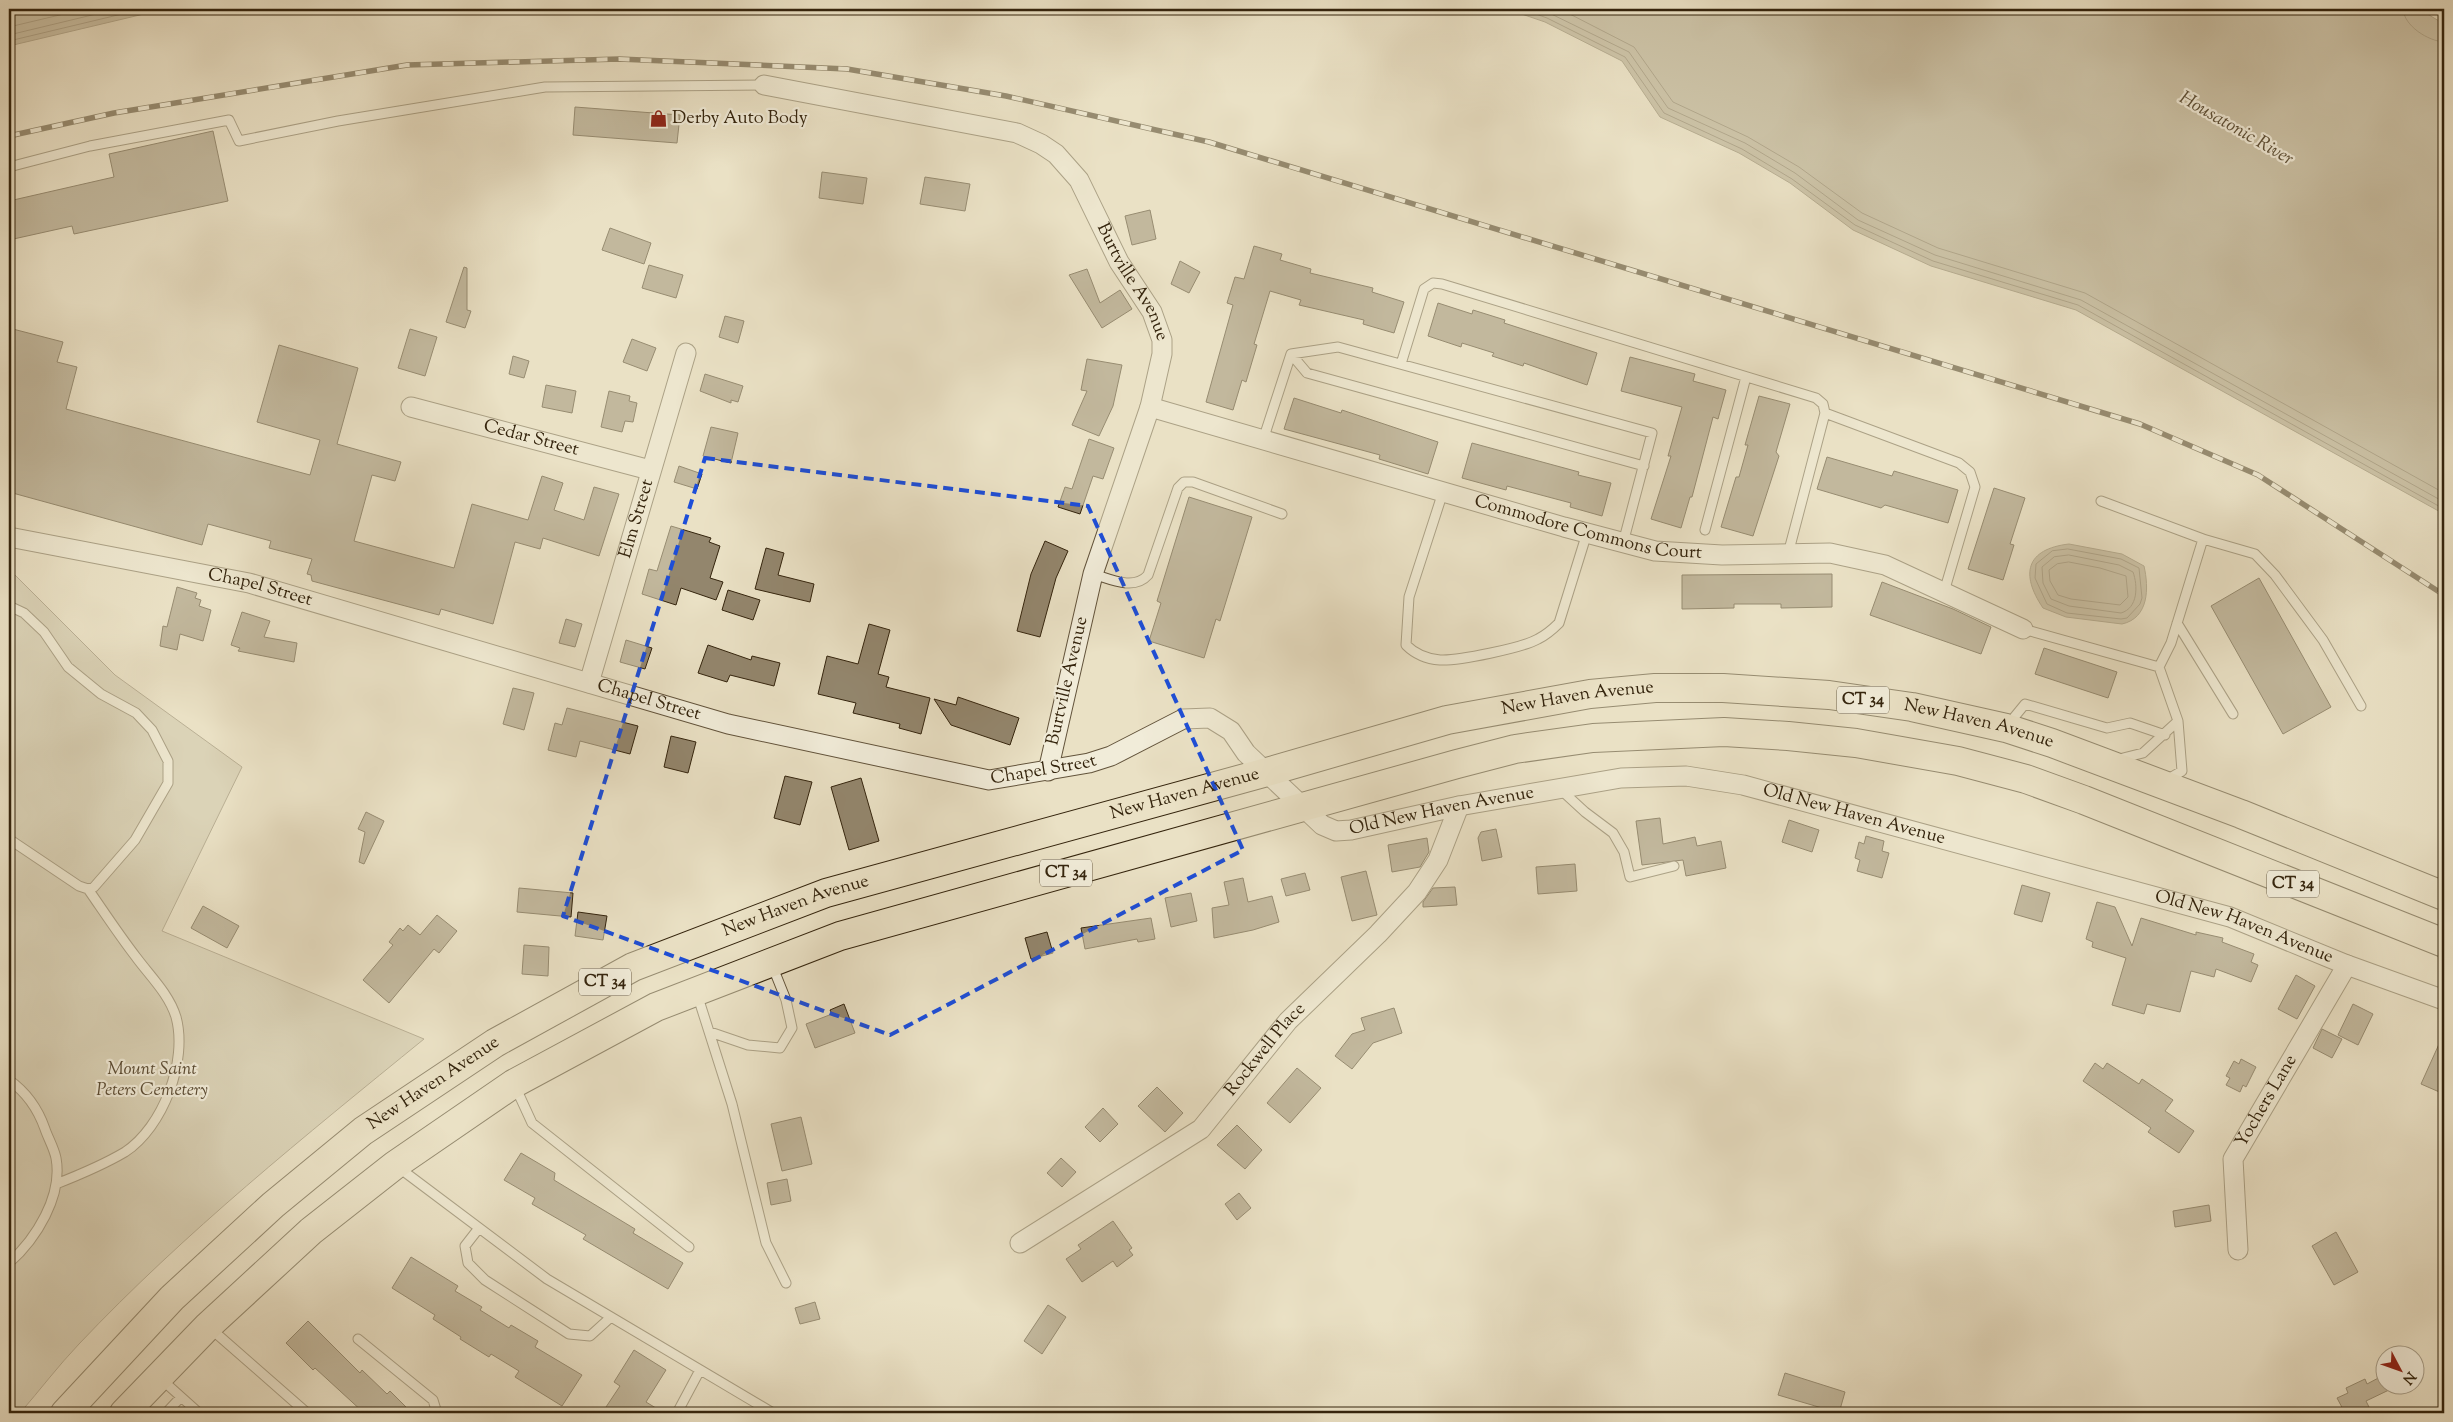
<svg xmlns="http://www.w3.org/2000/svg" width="2453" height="1422" font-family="'Sorts Mill Goudy',serif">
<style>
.green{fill:#cbc1a6;stroke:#80725a}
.water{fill:#aca186;stroke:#7c6f56}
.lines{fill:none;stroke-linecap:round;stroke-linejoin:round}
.shore{stroke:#70624a;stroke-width:1}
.building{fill:#93866d;stroke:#34240d}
.service-casing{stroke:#62533b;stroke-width:11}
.minor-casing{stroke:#62533b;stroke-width:21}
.trunk-casing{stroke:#34240d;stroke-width:30}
.service{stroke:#f1ecd9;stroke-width:9}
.minor{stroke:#f1ecd9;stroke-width:19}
.trunk{stroke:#eae1c5;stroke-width:28}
.rail-casing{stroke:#34240d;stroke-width:5.5}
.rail{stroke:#f1ecd9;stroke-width:4;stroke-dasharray:11;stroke-linecap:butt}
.marked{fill:none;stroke:#1d4ed8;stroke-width:4;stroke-dasharray:10 6;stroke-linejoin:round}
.labels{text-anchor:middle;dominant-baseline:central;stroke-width:4.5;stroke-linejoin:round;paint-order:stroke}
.shield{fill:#f1ecd9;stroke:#6d604a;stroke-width:1}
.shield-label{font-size:16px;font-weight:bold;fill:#34240d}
.poi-label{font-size:18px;fill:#34240d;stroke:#f1ecd9;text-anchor:start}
.street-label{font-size:18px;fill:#34240d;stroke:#f1ecd9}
.park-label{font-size:18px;font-style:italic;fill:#5a4b33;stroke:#f1ecd9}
.water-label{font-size:19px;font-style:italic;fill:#5e5037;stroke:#f1ecd9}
</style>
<rect width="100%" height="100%" fill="#eae1c5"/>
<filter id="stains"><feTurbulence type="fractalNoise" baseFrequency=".004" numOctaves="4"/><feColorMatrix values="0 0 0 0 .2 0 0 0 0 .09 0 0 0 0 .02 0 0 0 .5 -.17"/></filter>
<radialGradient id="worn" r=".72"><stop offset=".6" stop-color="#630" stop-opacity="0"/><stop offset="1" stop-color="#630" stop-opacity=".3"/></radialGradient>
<path class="green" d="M9 571 12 572 115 675 242 767 162 931 424 1039C305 1136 185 1232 79 1344 58 1366 40 1390 20 1413H9Z"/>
<path class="water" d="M9 9H165L9 46Z
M1507 9H2419L2444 24V514L2076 310 1931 266 1853 230 1790 183 1739 153 1660 117 1622 61 1545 22Z
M2069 544 2122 554 2144 566C2149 588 2149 618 2122 624L2066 617 2043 608C2020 574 2026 549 2069 544Z"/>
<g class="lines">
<path class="shore" d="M1522 9 1547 18 1625 57 1664 113 1742 149 1792 179 1855 225 1933 261 2078 305 2444 509
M1541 9 1629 52 1668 108 1745 143 1795 173 1858 220 1935 255 2081 300 2444 502
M1560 9 1634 47 1673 102 1748 137 1799 167 1862 213 1938 248 2085 293 2444 493
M2403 9C2404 26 2428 41 2444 42
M9 27 85 9
M9 35 117 9
M9 41 143 9
M2068 549 2121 559 2139 568 2142 598 2140 604 2127 618 2121 619 2067 613 2047 604 2035 578 2036 564 2052 551Z
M2069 555 2119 565 2133 572C2138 586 2138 608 2121 613L2069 606 2051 599 2043 583 2042 567 2054 557Z
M2069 562 2100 568 2126 576 2128 597 2120 605 2071 599 2058 595 2050 581 2049 570 2057 564Z"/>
</g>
<path class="building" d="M575 107 680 115 677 143 573 135Z
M213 131 228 201 74 234 72 226 9 240V201L114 177 109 154Z
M822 172 867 178 863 204 819 198Z
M925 177 970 184 965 211 920 204Z
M1150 210 1156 239 1132 245 1125 216Z
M610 228 651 243 644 264 602 250Z
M1254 246 1282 254 1280 260 1311 269 1310 273 1373 288 1372 292 1404 302 1394 333 1363 324 1364 320 1299 305 1301 300 1270 291 1254 344 1257 345 1246 382 1242 380 1233 410 1206 402 1233 305 1227 303 1235 277 1244 279Z
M1180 261 1200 272 1189 293 1171 284Z
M649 265 683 275 676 298 642 288Z
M464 267 467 268V310L471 311 465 328 446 322Z
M1087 269 1100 303 1120 290 1132 309 1102 328 1069 275Z
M1438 303 1472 314 1473 310 1505 320 1504 323 1597 353 1587 385 1524 363 1523 366 1492 356 1494 353 1462 343 1461 347 1428 336Z
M725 316 744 321 738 343 719 337Z
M9 328 63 342 57 362 77 367 66 409 310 475 320 440 257 422 279 345 358 368 337 444 401 462 395 481 372 475 354 541 454 568 472 504 528 520 542 476 563 483 554 510 584 520 594 487 619 494 599 556 543 538 540 549 515 542 493 624 441 609 439 615 312 581 311 575 307 574 312 559 269 548 271 541 208 524 202 545 9 492Z
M410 329 437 337 425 376 398 368Z
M632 339 656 348 647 371 623 362Z
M513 356 529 361 524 378 509 374Z
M1630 357 1695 374 1693 381 1726 390 1718 419 1713 417 1692 497H1690L1681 528 1651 519 1671 456H1668L1682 407 1621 391Z
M1087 359 1122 365 1113 406 1099 436 1072 425 1087 391 1081 390Z
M705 374 743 386 738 402 731 400V403L700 391Z
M546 385 576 391 572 413 542 407Z
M609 391 630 396 629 401 637 403 633 422 625 421 622 432 601 427Z
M1759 396 1790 404 1776 452 1779 456 1753 536 1721 527 1736 477H1739L1748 445H1745Z
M1294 398 1341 413 1342 410 1438 442 1428 474 1379 459 1380 455 1284 429Z
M711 427 738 433 731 463 703 456Z
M1089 439 1114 448 1103 479 1093 476 1080 514 1058 507 1065 487 1072 489Z
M1472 443 1579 472 1578 475 1611 483 1602 516 1570 507 1571 503 1507 486 1506 490 1462 478Z
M1827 457 1892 476 1894 471 1958 490 1948 523 1885 505 1881 508 1817 489Z
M679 466 702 474 697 489 674 482Z
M1994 488 2025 498 2010 544 2014 545 2003 580 1968 569Z
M1189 497 1252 517 1220 621 1216 619 1204 658 1149 641 1161 603 1157 601Z
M671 526 711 538 709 542 720 546 710 578 723 582 716 600 681 588 676 605 642 594 649 569 657 571Z
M1045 541 1068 551 1056 578 1040 637 1017 631 1031 574Z
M766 548 784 553 778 575 814 584 810 602 755 589Z
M1832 574V607L1781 608V604H1734V608L1682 609V575Z
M2259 578 2331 707 2283 734 2211 606Z
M1882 582 1953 609 1991 627 1981 654 1870 615Z
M177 587 197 593 195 598 201 600 199 606 211 610 203 641 180 634 177 650 160 646 163 626 167 627Z
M728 590 760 600 753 620 722 610Z
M242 612 270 621 264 637 297 643 294 662 238 651 240 648 231 645Z
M566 619 582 624 575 647 559 643Z
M869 624 890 630 878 674 889 677 886 687 930 698 921 734 899 728 900 724 853 713 856 703 818 694 827 656 858 664Z
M626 640 652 648 645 669 620 662Z
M708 645 751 660 752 656 780 663 774 686 730 675 727 682 698 673Z
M2044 648 2117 672 2108 698 2035 674Z
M513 688 534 693 524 730 503 724Z
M958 697 1019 718 1010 745 951 725 934 699 956 705Z
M567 708 638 726 630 754 580 741 576 757 548 750 555 723 562 725Z
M671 736 696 742 688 773 664 767Z
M785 776 812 782 800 825 774 818Z
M861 778 879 841 849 850 831 787Z
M366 812 384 821 364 864 359 862 365 832 358 829Z
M1660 818 1663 844 1695 837 1697 846 1721 841 1726 868 1686 876 1683 860 1642 865 1636 821Z
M1789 820 1819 830 1812 852 1782 842Z
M1496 829 1502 857 1482 861 1478 838 1481 832Z
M1866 836 1884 841 1882 851 1889 853 1882 878 1857 871 1860 860 1855 858 1859 842 1864 844Z
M1427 838 1429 852 1420 867 1392 872 1388 845Z
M1575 864 1577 891 1538 894 1536 867Z
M1366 871 1377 915 1352 921 1341 877Z
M1305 873 1310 890 1286 896 1281 879Z
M1243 878 1248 902 1272 896 1279 922 1253 930 1214 938 1212 908 1229 905 1224 882Z
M2022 885 2050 893 2042 922 2014 914Z
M1455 887 1457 905 1423 907V902L1433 888Z
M519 888 573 893 571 917 517 912Z
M1191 893 1197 921 1171 927 1165 898Z
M2097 902 2115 907 2132 946 2141 918 2196 935V932L2223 938 2222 942 2254 954 2251 962 2258 965 2251 982 2216 969 2214 977 2191 971 2180 1012 2147 1004 2144 1014 2112 1005 2126 958 2092 947 2093 942 2086 939Z
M203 906 239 926 227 948 191 928Z
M578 912 607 916 603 940 575 936Z
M437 915 457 931 439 953 434 949 389 1003 363 980 393 945 389 942 400 928 403 931 408 925 420 935Z
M1151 918 1155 939 1138 942 1137 939 1085 949 1081 928Z
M1047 932 1053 953 1031 959 1025 938Z
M524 945 549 947 548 976 522 974Z
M2296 975 2315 986 2297 1019 2278 1009Z
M844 1004 855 1033 815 1048 806 1024 832 1014 830 1010Z
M2353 1004 2373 1014 2358 1045 2338 1035Z
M1394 1008 1402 1033 1373 1043 1352 1069 1335 1056 1352 1034 1365 1030 1361 1018Z
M2322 1029 2342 1039 2332 1058 2313 1048Z
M2444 1033V1094L2421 1084Z
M2241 1059 2256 1067 2246 1087 2243 1085 2240 1092 2226 1085 2230 1078 2226 1076 2234 1061 2239 1064Z
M2095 1063 2103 1069 2107 1063 2139 1084 2142 1079 2173 1100 2165 1111 2194 1131 2179 1153 2148 1132 2151 1128 2083 1081Z
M1297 1068 1321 1088 1290 1123 1267 1103Z
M1157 1087 1183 1113 1165 1132 1138 1106Z
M1103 1108 1118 1124 1100 1142 1085 1127Z
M801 1117 812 1164 782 1171 771 1124Z
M1237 1125 1262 1150 1245 1169 1217 1145Z
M521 1153 555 1173 554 1180 635 1229 633 1233 683 1263 668 1289 583 1239 586 1235 532 1204 535 1198 504 1180Z
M1061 1158 1076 1172 1062 1187 1047 1173Z
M787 1179 791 1201 771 1205 767 1183Z
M1239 1193 1251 1208 1237 1220 1225 1204Z
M2209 1205 2211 1221 2175 1227 2173 1211Z
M1113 1221 1132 1248 1129 1250 1133 1255 1117 1267 1113 1261 1082 1282 1066 1259 1081 1249 1078 1245Z
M2336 1232 2358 1272 2334 1285 2312 1246Z
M411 1257 458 1286 455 1291 482 1307 480 1310 509 1328 511 1325 538 1341 535 1347 582 1375 562 1406 515 1377 519 1371 491 1354 489 1357 460 1339 461 1337 433 1319 435 1315 392 1288Z
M815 1302 820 1319 800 1324 795 1308Z
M1048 1305 1066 1317 1042 1354 1024 1341Z
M308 1321 360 1373 362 1370 387 1394 390 1391 412 1413H364L315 1368 313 1370 286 1343Z
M634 1350 666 1370 646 1402 664 1413H602L620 1386 614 1382Z
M1785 1373 1845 1392 1839 1413 1778 1395Z
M2384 1375 2386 1384H2389L2391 1389 2366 1401 2372 1413H2345L2337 1398 2348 1393 2346 1388 2365 1379 2367 1384Z"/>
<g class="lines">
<defs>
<path id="service" d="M9 167 90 146 229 120 239 141 338 121 545 87 764 85
M1401 364 1424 289 1433 283 1442 284 1816 398 1823 404 1825 413 1788 554
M1825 413 1959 463 1970 472 1975 487 1944 592
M1263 440 1291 354
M1443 492 1409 597 1406 645C1415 654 1427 659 1440 660 1458 661 1522 648 1538 639 1546 635 1553 629 1559 623L1587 533
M2101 501 2203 539
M1705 530 1746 377
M1623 543 1652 433 1338 347 1291 354 1307 373 1644 466
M1093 574C1110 579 1134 591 1148 575L1178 488 1184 482H1193L1282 514
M9 606 24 613 44 632 68 667 101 694 136 713 152 730 168 761V783L135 840 94 887 88 889 79 886 9 839
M2177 623 2233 714
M2023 629 2159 667 2178 721
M2159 667 2171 643 2203 539 2255 554 2275 575 2323 640 2361 706
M2007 726 2025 704 2107 728 2130 723 2165 735
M2119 759 2143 753 2178 721 2182 771 2165 781
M1560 789 1585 812 1613 833 1624 852 1630 877 1674 866
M697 994 732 1104 766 1243 786 1283
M710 1032 748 1045 780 1048 792 1028 786 1000 772 965
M9 1080C26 1092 38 1109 45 1129 48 1138 54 1148 56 1158 63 1196 36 1239 9 1263
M515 1086 532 1123 689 1247
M398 1167 547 1279 773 1413
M56 1184C79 1175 103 1165 125 1152 163 1127 188 1061 176 1017 169 994 150 976 136 957 119 935 104 912 88 889
M479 1228 465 1246 468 1263 485 1280 569 1334 590 1336 611 1317
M210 1328 307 1413
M358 1339 433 1400 437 1413
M160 1378 199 1413
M166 1413 181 1397
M677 1413 700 1370"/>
<g id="minor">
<path id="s1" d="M764 85 1017 133 1041 144 1056 154 1079 180 1119 262 1152 312 1162 340V354L1150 407 1093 574 1048 771"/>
<path id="s2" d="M411 407 650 470"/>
<path id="s3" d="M1150 407 1564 527 1655 551 1722 555 1830 553 1885 565 2023 629"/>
<path id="s4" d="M9 537 249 583 728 724 989 780 1089 763 1111 756 1183 719 1210 718 1231 731 1246 753 1322 825 1336 831 1351 830 1459 806 1621 778 1686 776 1743 785 2230 917 2347 965 2444 1000"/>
<path id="s5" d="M589 683 686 353"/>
<path id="s6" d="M1020 1243 1201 1129 1288 1021 1378 934 1417 892 1438 860 1459 806"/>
<path id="s7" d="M2238 1250 2233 1159 2347 965"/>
</g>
<g id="trunk">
<path id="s8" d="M65 1413 172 1298 273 1205 363 1131 495 1043 633 967 826 893 1267 772 1447 720 1590 694 1655 688H1723L1829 695 1912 707 2006 728 2052 743 2241 814 2444 896"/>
<path d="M124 1413 208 1326 311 1231 395 1165 513 1084 656 1007 840 936 1457 764 1515 749 1593 738 1724 732 1788 736 1856 743 1958 761 2026 779 2084 800 2444 943"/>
</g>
</defs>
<use href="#service" class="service-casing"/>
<use href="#minor" class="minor-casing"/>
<use href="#trunk" class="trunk-casing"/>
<use href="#service" class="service"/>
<use href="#minor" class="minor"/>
<use href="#trunk" class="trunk"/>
<defs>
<path id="rail" d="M9 136 114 113 407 65 619 59 847 69 1006 96 1209 142 2140 424 2258 475 2444 595"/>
</defs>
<use href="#rail" class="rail-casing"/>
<use href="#rail" class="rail"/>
</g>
<path d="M0 0H2453V1422H0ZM705 458 1088 506 1243 850 890 1035 563 916Z" fill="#eae1c5" fill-opacity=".55" fill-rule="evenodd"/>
<path class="marked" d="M705 458 1088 506 1243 850 890 1035 563 916Z"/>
<defs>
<symbol id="shop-bare" viewBox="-9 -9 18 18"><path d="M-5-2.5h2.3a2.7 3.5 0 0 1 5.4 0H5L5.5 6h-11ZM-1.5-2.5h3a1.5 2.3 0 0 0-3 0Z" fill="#8f2418" stroke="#f1ecd9" stroke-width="2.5" paint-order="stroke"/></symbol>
</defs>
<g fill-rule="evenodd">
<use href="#shop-bare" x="646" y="106" width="25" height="25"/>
</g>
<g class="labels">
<g class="shield">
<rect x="1837" y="686.5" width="52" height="27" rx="4"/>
<rect x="1040" y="859.5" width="52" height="27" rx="4"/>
<rect x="2267" y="870.5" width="52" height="27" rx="4"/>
<rect x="579" y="968.5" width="52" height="27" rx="4"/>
</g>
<g class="shield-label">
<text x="1863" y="700">CT 34</text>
<text x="1066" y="873">CT 34</text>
<text x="2293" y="884">CT 34</text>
<text x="605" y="982">CT 34</text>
</g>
<g class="poi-label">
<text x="672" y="119">Derby Auto Body</text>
</g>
<g class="street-label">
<text stroke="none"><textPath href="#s1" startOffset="452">Burtville Avenue</textPath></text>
<text stroke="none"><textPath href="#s2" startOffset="124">Cedar Street</textPath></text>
<text stroke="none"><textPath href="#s5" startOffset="171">Elm Street</textPath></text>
<text stroke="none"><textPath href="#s3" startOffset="455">Commodore Commons Court</textPath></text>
<text stroke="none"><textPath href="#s4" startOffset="256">Chapel Street</textPath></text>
<text transform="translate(1068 681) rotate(-77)">Burtville Avenue</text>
<text stroke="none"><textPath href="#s8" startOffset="1711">New Haven Avenue</textPath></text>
<text stroke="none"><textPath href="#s4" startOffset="661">Chapel Street</textPath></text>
<text stroke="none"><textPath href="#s8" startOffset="2116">New Haven Avenue</textPath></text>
<text stroke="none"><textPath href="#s4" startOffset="1066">Chapel Street</textPath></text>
<text stroke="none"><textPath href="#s8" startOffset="1306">New Haven Avenue</textPath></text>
<text stroke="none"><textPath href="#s4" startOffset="1522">Old New Haven Avenue</textPath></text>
<text stroke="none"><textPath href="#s4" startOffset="1942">Old New Haven Avenue</textPath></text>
<text stroke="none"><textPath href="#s8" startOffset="901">New Haven Avenue</textPath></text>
<text stroke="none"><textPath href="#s4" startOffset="2348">Old New Haven Avenue</textPath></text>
<text stroke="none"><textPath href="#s6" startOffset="316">Rockwell Place</textPath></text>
<text stroke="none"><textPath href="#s8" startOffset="496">New Haven Avenue</textPath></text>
<text stroke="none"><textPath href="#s7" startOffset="158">Yochers Lane</textPath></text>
</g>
<g class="park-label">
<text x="152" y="1070">Mount Saint<tspan x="152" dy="21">Peters Cemetery</tspan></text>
</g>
<g class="water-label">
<text transform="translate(2236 129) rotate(30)">Housatonic River</text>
</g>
</g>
<rect width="2453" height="1422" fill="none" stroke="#eae1c5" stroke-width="30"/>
<rect x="10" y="10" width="2433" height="1402" fill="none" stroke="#34240d" stroke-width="2.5"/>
<rect x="15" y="15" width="2423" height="1392" fill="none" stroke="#34240d"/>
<g transform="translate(2400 1370) rotate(131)"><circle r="24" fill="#f1ecd9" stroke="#a59c87"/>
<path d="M0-4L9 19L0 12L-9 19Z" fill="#8f2418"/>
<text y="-8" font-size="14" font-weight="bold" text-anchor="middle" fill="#34240d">N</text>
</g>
<rect width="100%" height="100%" filter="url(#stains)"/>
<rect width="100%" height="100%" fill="url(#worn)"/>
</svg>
